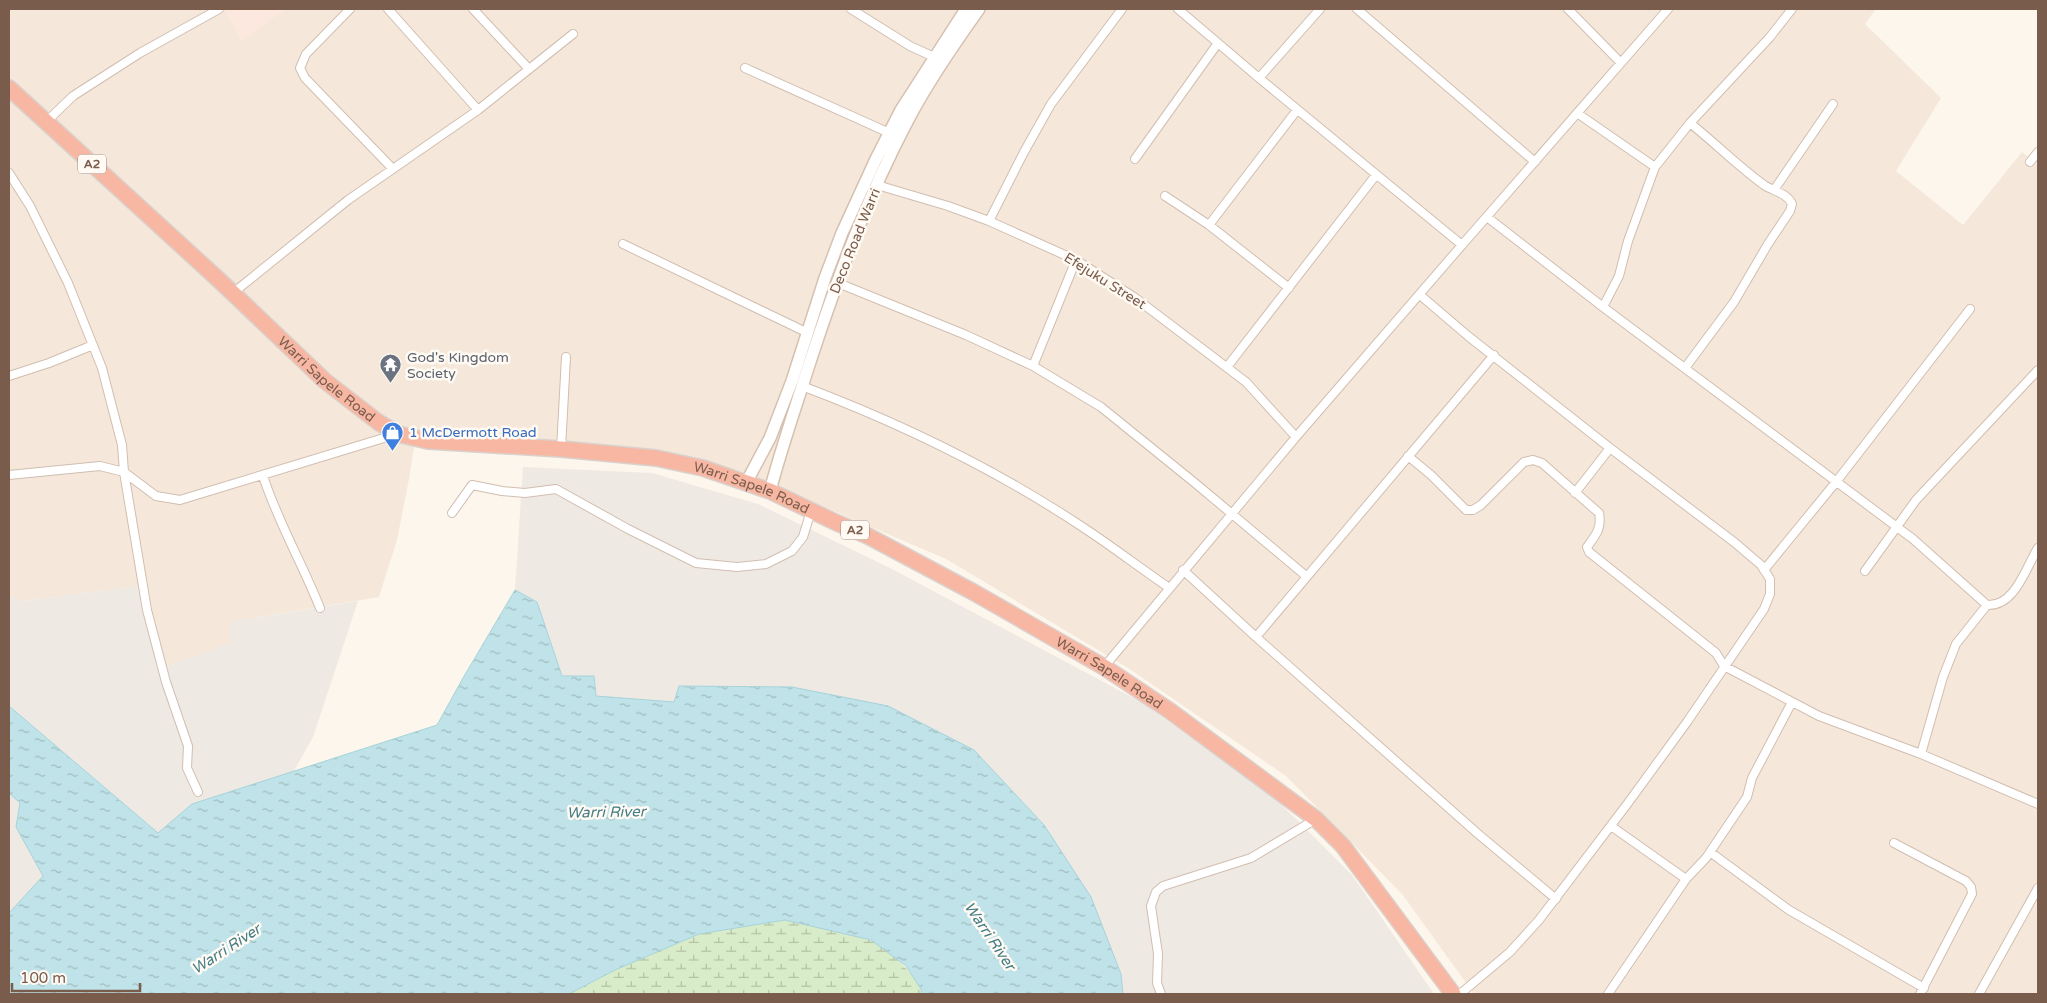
<svg xmlns="http://www.w3.org/2000/svg" width="2047" height="1003" font-family="'Varela Round',sans-serif">
<style>
.residential{fill:#f5e8da}
.commercial{fill:#fde8e0}
.industrial{fill:#efe9e4}
.wetland{fill:url(#wetland-marsh)}
.water{fill:url(#water-ripples);stroke:#a5d3da}
.lines{fill:none;stroke-linecap:round;stroke-linejoin:round}
.street-casing{stroke:#d1beb0;stroke-width:10}
.secondary-casing{stroke:#d6c0b0;stroke-width:14}
.highway-casing{stroke:#dad1cd;stroke-width:18}
.street{stroke:#fff;stroke-width:8}
.secondary{stroke:#fff;stroke-width:11}
.highway{stroke:#f7b7a3;stroke-width:15}
.labels{text-anchor:middle;dominant-baseline:central;stroke-width:5;stroke-linejoin:round;paint-order:stroke}
.shield{fill:#fffaf3;stroke:#a28b7f;stroke-width:1}
.shield-label{font-size:12px;font-weight:bold;fill:#7a5c4d}
.street-label{font-size:14px;fill:#7a5c4d;stroke:#fffaf3}
.worship-label{font-size:14px;fill:#5b616d;stroke:#fffaf3;text-anchor:start}
.shop-label{font-size:14px;fill:#366cbe;stroke:#fffaf3;text-anchor:start}
.water-label{font-size:15px;font-style:italic;fill:#437c86;stroke:#fffaf3}
</style>
<defs>
<pattern id="wetland-marsh" width="20" height="14" patternUnits="userSpaceOnUse" patternTransform="scale(1.25)"><rect width="20" height="14" fill="#d8ecc9"/><path d="M1 5h8M5 5V1M11 12h8M15 12V8" fill="none" stroke="#b4c2a5"/></pattern>
<pattern id="water-ripples" width="26" height="14" patternUnits="userSpaceOnUse" patternTransform="scale(1.25)"><rect width="26" height="14" fill="#bfe3e8"/><path d="M2 4q2-2 4 0t4 0M15 11q2-2 4 0t4 0" fill="none" stroke="#a0bbbe"/></pattern>
</defs>
<rect width="100%" height="100%" fill="#fdf6ec"/>
<path class="residential" d="M9 9H1876L1865 24 1941 98 1896 171 1963 225 2022 152 2038 165V994H1474L1402 894 1286 776 1128 668 946 559 740 471 660 451 549 441 437 434 429 437 414 447 409 479 397 540 379 597 230 622V643L159 670 137 586 25 601 9 596Z"/>
<path class="commercial" d="M225 9H286L241 40Z"/>
<path class="industrial" d="M523 467 652 473 758 504 892 569 1141 702 1275 798 1352 875 1434 994H1123L1121 974 675 702 596 696 594 676H562L537 602 515 590Z
M137 586 159 669 230 643V622L358 601 313 737 294 771 192 804 158 833 9 706V596L25 601Z
M9 793 20 803 16 827 43 876 9 913Z"/>
<path class="wetland" d="M785 920C811 926 845 931 869 940 884 945 921 978 922 994H569L615 970 699 934Z"/>
<path class="water" d="M515 590 537 602 562 676H594L596 696 674 702 679 686 792 687 888 706 974 750 1044 825 1091 897 1121 974 1123 994H922L921 989 906 966 871 940 785 920 699 934 615 970 569 994H9V913L43 876 16 827 20 803 9 793V706L158 833 192 804 437 725 463 678Z"/>
<g class="lines">
<defs>
<path id="street" d="M350 9 306 54 300 68 305 78 392 168
M388 9 478 110
M473 9 529 69
M851 9 910 46 934 57
M1178 9 1259 78 1462 245 1668 9
M1357 9 1535 162
M1568 9 1621 63
M745 68 894 135
M1259 78 1320 9
M1577 113 1655 167
M46 122 73 96 140 53 219 9
M1135 159 1218 43
M2030 162 2038 152
M9 173 30 206 68 283 102 368 122 445 124 472 147 610 166 682 188 746 187 768 198 792
M877 185 948 206 989 221 1076 260 1134 297 1246 382 1296 437
M1774 190 1833 104
M1165 196 1209 225 1289 288
M1487 217 1603 307 1913 539 1987 605
M989 221 1024 152 1051 104 1122 9
M1209 225 1297 110
M623 244 808 333
M838 283 966 335 1033 366 1101 407 1195 483 1306 576
M233 293 348 200 478 110 573 34
M1420 295 1468 336 1610 448 1734 542 1761 565 1770 579V594L1764 609 1687 722 1628 803 1539 920 1510 952 1460 994
M1603 307 1619 276 1628 241 1655 167 1690 123 1770 37 1792 9
M1033 366 1076 260
M1227 367 1376 175
M1685 368 1734 302 1768 244 1790 211 1792 204C1787 193 1773 191 1764 185 1739 167 1715 143 1690 123
M9 376 49 363 93 345
M802 386C900 423 997 470 1084 528 1113 547 1140 568 1168 587
M561 449 566 357
M1408 456 1431 475 1466 510H1473L1481 505 1524 462 1533 460 1542 463 1599 513C1602 528 1596 535 1587 547L1589 552 1716 653 1724 666 1819 716 1921 754 2038 804
M9 475 100 466 124 472 156 496 180 500 397 434
M263 476C278 522 302 563 320 608
M1575 493 1610 448
M452 513 472 485 502 491 525 493 556 489 628 529 696 563 737 567 766 564 792 551 803 537 811 511
M1183 570 1256 637 1494 355
M1764 570 1836 482 1970 309
M1865 571 1916 500 2038 370
M1256 637 1477 833 1556 899
M1104 667 1296 437 1462 245
M1921 754 1943 677 1956 644 1987 605C2015 607 2026 567 2038 548
M1894 843 1966 881 1971 887 1972 894 1920 994
M1710 852 1789 910 1924 988
M1686 879 1706 858 1747 797 1752 778 1792 702
M1161 994 1157 983 1158 954 1151 906 1156 892 1163 886 1251 858 1316 819
M1608 994 1686 879 1611 826
M1979 994 2038 888"/>
<path id="secondary" d="M746 483 770 438 792 381 825 278 842 233 876 159 901 110 966 9
M770 491C781 449 795 409 808 368 836 282 867 197 909 118 929 80 954 44 979 9"/>
<g id="highway">
<path id="s1" d="M9 88 219 280 325 381 378 422 398 434 428 441 561 449 656 458 703 468 770 491 835 522 868 536 975 593 1104 667 1170 711 1316 819 1343 846 1453 994"/>
</g>
</defs>
<use href="#street" class="street-casing"/>
<use href="#secondary" class="secondary-casing"/>
<use href="#highway" class="highway-casing"/>
<use href="#street" class="street"/>
<use href="#secondary" class="secondary"/>
<use href="#highway" class="highway"/>
</g>
<defs>
<symbol id="temple-pin" viewBox="-11 -11 22 30"><path d="M0 17L-7.5 6A9.5 9.5 0 1 1 7.5 6Z" fill="#6b7280" stroke="#fffaf3"/><path d="M0-6L5-2H3V0L6.5 2.5H4V6H1.5V3h-3V6H-4V2.5H-6.5L-3 0V-2H-5Z" fill="#fff"/></symbol>
<symbol id="shop-pin" viewBox="-11 -11 22 30"><path d="M0 17L-7.5 6A9.5 9.5 0 1 1 7.5 6Z" fill="#3f7fe0" stroke="#fffaf3"/><path d="M-5-2.5h2.3a2.7 3.5 0 0 1 5.4 0H5L5.5 6h-11ZM-1.5-2.5h3a1.5 2.3 0 0 0-3 0Z" fill="#fff"/></symbol>
</defs>
<g fill-rule="evenodd">
<use href="#temple-pin" x="378" y="352" width="25" height="34"/>
<use href="#shop-pin" x="380" y="420" width="25" height="34"/>
</g>
<g class="labels">
<g class="shield">
<rect x="78" y="154.5" width="28" height="19" rx="4"/>
<rect x="841" y="520.5" width="28" height="19" rx="4"/>
</g>
<g class="shield-label">
<text x="92" y="164">A2</text>
<text x="855" y="530">A2</text>
</g>
<g class="street-label">
<text transform="translate(855 241) rotate(-68)">Deco Road Warri</text>
<text transform="translate(1105 281) rotate(32)">Efejuku Street</text>
<text stroke="none"><textPath href="#s1" startOffset="431">Warri Sapele Road</textPath></text>
<text stroke="none"><textPath href="#s1" startOffset="881">Warri Sapele Road</textPath></text>
<text stroke="none"><textPath href="#s1" startOffset="1285">Warri Sapele Road</textPath></text>
</g>
<g class="worship-label">
<text x="407" y="357">God's Kingdom<tspan x="407" dy="16">Society</tspan></text>
</g>
<g class="shop-label">
<text x="409" y="432">1 McDermott Road</text>
</g>
<g class="water-label">
<text transform="translate(606 812) rotate(-1)">Warri River</text>
<text transform="translate(990 936) rotate(56)">Warri River</text>
<text transform="translate(226 949) rotate(-33)">Warri River</text>
</g>
</g>
<rect width="2047" height="1003" fill="none" stroke="#7a5c4d" stroke-width="20"/>
<path d="M12 983v8h128v-8" fill="none" stroke="#7a5c4d" stroke-width="2.5"/>
<text x="20" y="983" font-size="15" fill="#7a5c4d" stroke="#fffaf3" stroke-width="4" paint-order="stroke">100 m</text>
</svg>
